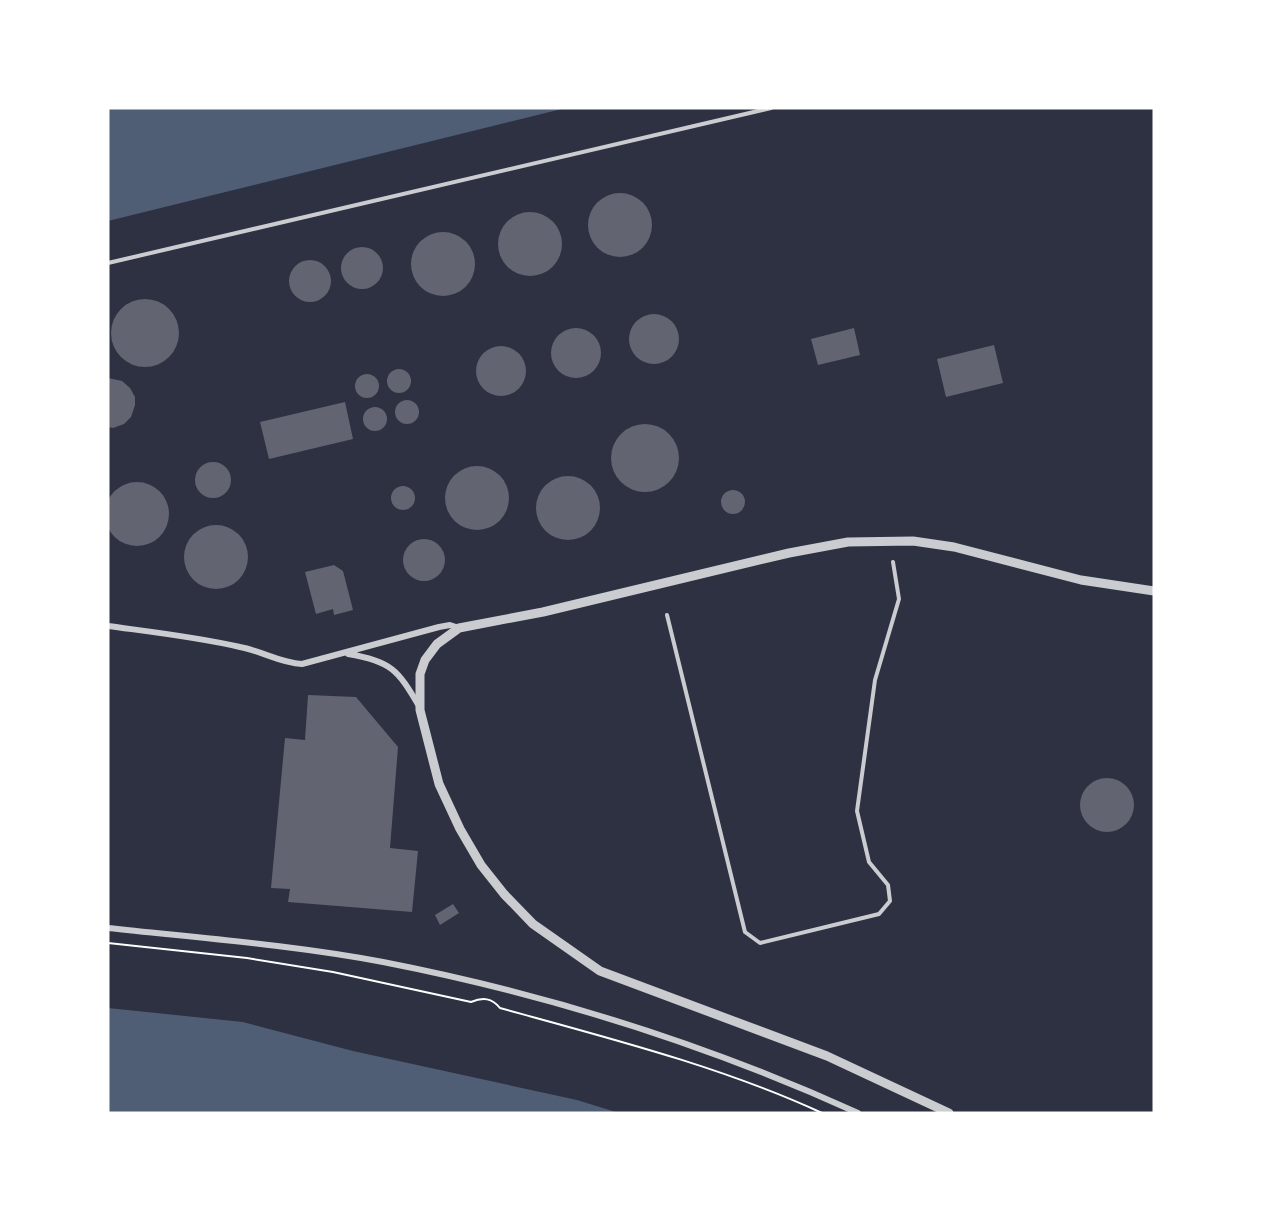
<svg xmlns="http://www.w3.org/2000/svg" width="1262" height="1221" font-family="'Source Sans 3',sans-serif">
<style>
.water{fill:#4f5d75}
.building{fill:#626471}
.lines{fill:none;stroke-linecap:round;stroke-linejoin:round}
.path{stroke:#fff;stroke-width:2}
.service{stroke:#caccd0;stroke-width:4}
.minor{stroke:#caccd0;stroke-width:6}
.tertiary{stroke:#caccd0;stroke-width:9}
</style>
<rect width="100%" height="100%" fill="#2d3142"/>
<path class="water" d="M108 108H566L108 221Z
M108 1008 243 1022 353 1051 577 1100 619 1113H108Z"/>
<path class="building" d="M588 225a32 32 0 1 1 64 0a32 32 0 1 1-64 0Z
M498 244a32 32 0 1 1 64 0a32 32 0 1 1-64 0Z
M411 264a32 32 0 1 1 64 0a32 32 0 1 1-64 0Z
M341 268a21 21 0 1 1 42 0a21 21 0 1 1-42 0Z
M289 281a21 21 0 1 1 42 0a21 21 0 1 1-42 0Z
M111 333a34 34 0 1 1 68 0a34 34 0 1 1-68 0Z
M629 339a25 25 0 1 1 50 0a25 25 0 1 1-50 0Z
M854 328 860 355 818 365 811 339Z
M551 353a25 25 0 1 1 50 0a25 25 0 1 1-50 0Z
M994 345 1003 383 946 397 937 359Z
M476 371a25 25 0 1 1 50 0a25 25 0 1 1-50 0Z
M387 381a12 12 0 1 1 24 0a12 12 0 1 1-24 0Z
M355 386a12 12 0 1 1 24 0a12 12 0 1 1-24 0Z
M108 378 122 381 130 388 135 397V405L131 417 124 424 113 428 108 427Z
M395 412a12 12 0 1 1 24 0a12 12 0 1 1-24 0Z
M345 402 353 439 269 459 260 422Z
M363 419a12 12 0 1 1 24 0a12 12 0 1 1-24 0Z
M611 458a34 34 0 1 1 68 0a34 34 0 1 1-68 0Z
M195 480a18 18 0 1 1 36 0a18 18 0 1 1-36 0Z
M445 498a32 32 0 1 1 64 0a32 32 0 1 1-64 0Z
M536 508a32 32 0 1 1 64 0a32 32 0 1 1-64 0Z
M105 514a32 32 0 1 1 64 0a32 32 0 1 1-64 0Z
M391 498a12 12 0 1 1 24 0a12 12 0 1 1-24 0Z
M721 502a12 12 0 1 1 24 0a12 12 0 1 1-24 0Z
M184 557a32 32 0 1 1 64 0a32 32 0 1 1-64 0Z
M403 560a21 21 0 1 1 42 0a21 21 0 1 1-42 0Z
M334 565 343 571 353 610 334 615 333 609 316 614 305 572Z
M308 695 356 697 398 747 390 848 418 851 412 912 288 902 290 889 271 888 285 738 305 740Z
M1080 805a27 27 0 1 1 54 0a27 27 0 1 1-54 0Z
M453 904 459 913 440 925 435 915Z"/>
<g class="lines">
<path class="path" d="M108 943 247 958 333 972 471 1002C483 997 492 998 500 1008 605 1037 723 1067 822 1113"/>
<path class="service" d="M108 263 771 108
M667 615 745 932 760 943 879 914 890 901 888 885 869 862 857 811 875 680 899 599 893 562"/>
<path class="minor" d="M108 626C152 632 197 637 240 647 262 651 280 663 302 664L439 627 450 625 459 628
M348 654C391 661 398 670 419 706
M108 928C200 938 292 945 383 962 547 994 706 1044 858 1113"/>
<path class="tertiary" d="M949 1113 827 1056 600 971 533 924 504 894 481 865 460 829 439 784 420 710V674L425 660 437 644 459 628 543 612 789 553 848 542 913 541 954 547 1081 580 1154 591"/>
</g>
<rect width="1262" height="1221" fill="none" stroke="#ffffff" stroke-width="219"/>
</svg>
